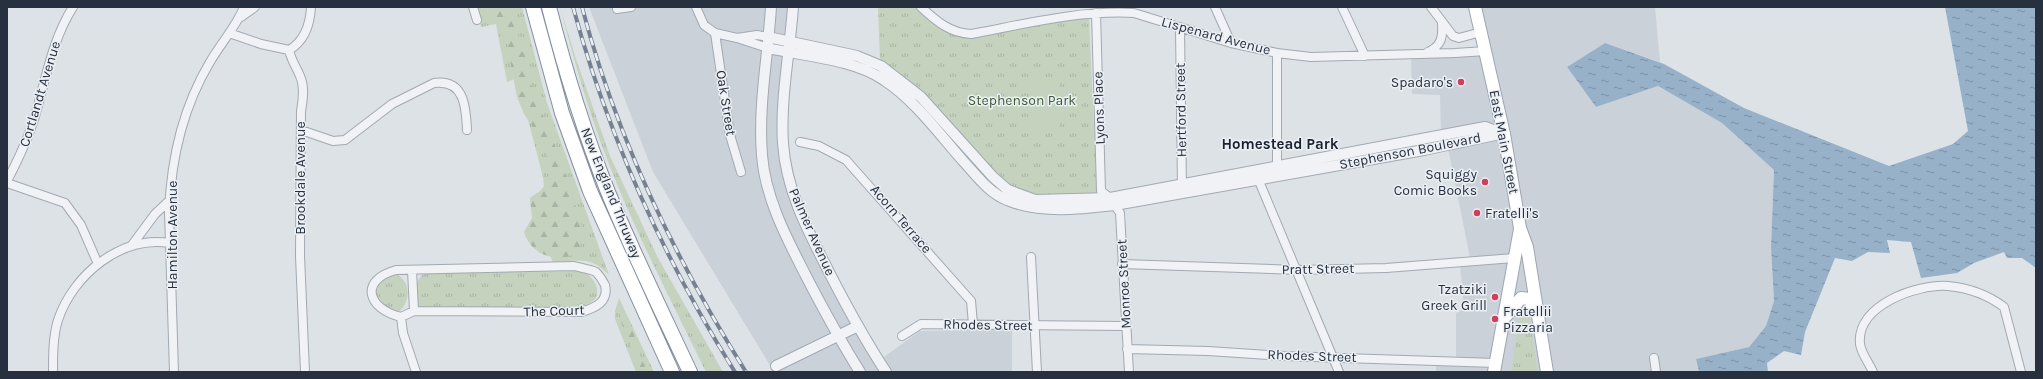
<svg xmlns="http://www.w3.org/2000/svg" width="2043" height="379" font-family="Karla,sans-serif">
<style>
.built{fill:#cbd1d9}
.grass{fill:url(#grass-tufts)}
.forest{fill:url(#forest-firs)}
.pitch{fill:#c4d2be}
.water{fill:url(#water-ripples)}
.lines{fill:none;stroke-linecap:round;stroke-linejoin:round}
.minor-casing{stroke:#a2a9b1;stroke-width:10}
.tertiary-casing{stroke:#a2a9b1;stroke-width:12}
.primary-casing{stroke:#9ca6b3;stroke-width:14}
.motorway-casing{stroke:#84909e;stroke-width:16}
.minor{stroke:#f0f2f6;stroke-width:8}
.tertiary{stroke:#f0f2f6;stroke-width:10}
.primary{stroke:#fff;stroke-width:12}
.motorway{stroke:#fff;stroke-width:14}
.rail-casing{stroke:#768291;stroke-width:4}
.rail{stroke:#ecf0f5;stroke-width:2.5;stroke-dasharray:8;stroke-linecap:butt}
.poi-dot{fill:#d13d5a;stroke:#ecf0f5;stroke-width:1.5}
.labels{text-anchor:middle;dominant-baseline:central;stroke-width:3;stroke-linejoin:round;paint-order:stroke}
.street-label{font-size:14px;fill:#26303e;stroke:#ecf0f5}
.poi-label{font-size:14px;fill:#26303e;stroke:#ecf0f5;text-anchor:end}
.park-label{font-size:14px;fill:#3c5a33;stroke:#ecf0f5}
.neighbourhood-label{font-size:15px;font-weight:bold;fill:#19212f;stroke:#ecf0f5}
</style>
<defs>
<pattern id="grass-tufts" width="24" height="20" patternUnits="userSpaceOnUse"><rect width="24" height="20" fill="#c4d2be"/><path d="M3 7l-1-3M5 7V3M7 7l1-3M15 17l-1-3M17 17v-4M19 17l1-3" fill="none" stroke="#a8b5a4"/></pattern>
<pattern id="forest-firs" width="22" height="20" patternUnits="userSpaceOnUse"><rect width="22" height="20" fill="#c4d2be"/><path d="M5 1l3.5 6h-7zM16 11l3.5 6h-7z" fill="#a8b5a4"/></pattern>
<pattern id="water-ripples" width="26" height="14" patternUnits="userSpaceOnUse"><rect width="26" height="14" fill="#97b1c9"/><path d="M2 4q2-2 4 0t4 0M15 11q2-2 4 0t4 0" fill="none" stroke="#7b90a5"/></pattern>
</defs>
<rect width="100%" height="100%" fill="#dde2e7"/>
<path class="built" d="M589 7H795L787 92 785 150 804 219 881 359 920 331 1012 329V372H774L653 172Z
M1475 7H1655L1660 62 1605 43 1567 67 1596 107 1658 86 1722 123 1774 170 1771 247 1774 301 1766 326 1749 347 1696 359 1699 372H1436V363L1456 364V313L1464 309 1460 264 1471 263 1449 153 1441 130 1440 95 1412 94 1411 57 1484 53Z"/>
<path class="grass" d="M476 7H522L547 103 609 275C590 255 579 261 553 262L551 258 543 177 517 78 507 82 496 24 481 27Z
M560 7 576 59 610 156 658 258 723 372H706C667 292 625 213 596 129 582 89 571 48 560 7Z
M878 7H917C934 22 945 33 968 37L1089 16 1097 197H1041L1009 186 991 170 880 61Z
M582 271C596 277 605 297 588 304 584 306 580 307 576 308L425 309 420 308C412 300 415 278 425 273Z
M395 274C412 280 411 304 397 313 392 311 386 309 382 306 366 291 379 279 395 274Z
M619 298 654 372H636L615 319V311Z
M1525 306 1528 308 1538 372H1511L1521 308Z"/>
<path class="forest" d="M488 7H508L524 51 533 93 549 130 569 184 582 228 580 252C558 264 531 256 524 232L532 218 530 198 540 191 552 177 548 159 537 133 524 114 517 97 507 44Z
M621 310 632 327 639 354 648 372H642L622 325 620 318Z"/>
<path class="pitch" d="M1033 81H1059L1060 131 1034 132Z"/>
<path class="water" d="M1945 7H2036V268L2022 258H2007L2004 252 1974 263 1957 273 1921 278 1911 242 1887 240 1890 253 1868 252 1852 261 1835 258 1805 332 1801 355 1784 351 1767 363 1768 372H1699L1696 359 1749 347 1766 326 1774 301 1771 247 1774 170 1722 123 1658 86 1596 107 1567 67 1605 43 1664 64 1744 108 1889 166 1953 144 1968 131Z"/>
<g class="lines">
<defs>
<path id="minor" d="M473 7 477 20
M696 7 704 25 715 33 737 38 768 48
M921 7C936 21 950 33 971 34 1025 24 1079 10 1134 13L1231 43 1277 53 1311 57 1455 53 1486 51
M1215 7 1231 43
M1342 7 1365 56
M1431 7 1453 36 1459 38 1481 32
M617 9 631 7
M1096 13 1101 191 1110 198 1120 213 1129 372
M241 17 255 7
M1180 27 1182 190
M229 33 261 44 289 50
M715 33 730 135 741 172
M737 38 757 35 768 37
M289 50C291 60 296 66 300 76 305 87 303 100 301 111L300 256 305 372
M289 50C305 41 310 25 311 7
M1428 52C1441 46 1443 38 1442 24
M1277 53V171
M301 130 333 141 345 140 392 104 434 83C464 79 466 106 467 130
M800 142 819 146 846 160 971 301 973 324
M1256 174 1339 372
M7 181C18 160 28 139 35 116 46 79 52 40 73 7
M7 183 65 203 81 225 98 264
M132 245 155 214 170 200
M1031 257 1037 372
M1122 264 1298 270 1386 268 1514 258
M574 266C581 268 590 269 596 272 599 275 603 281 605 285 609 302 595 308 581 312L414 311 401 317C367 309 359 280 396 270Z
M412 270 414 311
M401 317 403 333 416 372
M902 336 921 324 1126 326
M1127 349 1208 351 1283 356 1496 363
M1654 358 1656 372
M53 372C53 355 53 336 58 320 73 275 121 235 170 243
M174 372 169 212C171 160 183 107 210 62 221 43 236 27 244 7
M1873 372C1869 363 1861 353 1860 344 1856 305 1917 284 1948 286 1969 288 1988 295 2004 307L2021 372"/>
<path id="tertiary" d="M771 7C768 56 758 106 762 155 765 197 786 237 805 274 822 307 840 340 860 372
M793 7C790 51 780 100 783 143 786 191 809 233 830 274 847 307 865 340 886 372
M768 37 857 56 881 66 921 97 993 177 1008 190 1035 200 1110 198 1485 127 1504 134
M768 48C803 56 854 59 884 80 916 101 939 134 964 162 977 176 989 193 1007 200 1040 214 1081 209 1115 205L1424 150 1500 134
M776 366 858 326"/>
<path id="primary" d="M1475 7 1504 134 1520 228 1527 247 1547 372
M1506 316 1521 298 1529 299 1536 311
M1494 372 1520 229"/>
<path id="motorway" d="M533 7 562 113 590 191 672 372
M549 7C565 70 584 132 608 192 633 253 662 312 690 372"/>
</defs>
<use href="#minor" class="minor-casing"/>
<use href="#tertiary" class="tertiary-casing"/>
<use href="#primary" class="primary-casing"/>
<use href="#motorway" class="motorway-casing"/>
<use href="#minor" class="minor"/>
<use href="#tertiary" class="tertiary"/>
<use href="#primary" class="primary"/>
<use href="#motorway" class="motorway"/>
<defs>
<path id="rail" d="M573 7C608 136 664 259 735 372
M582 7C616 136 675 259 746 372"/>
</defs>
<use href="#rail" class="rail-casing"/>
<use href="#rail" class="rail"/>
</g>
<g class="poi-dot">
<circle cx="1461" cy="82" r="4"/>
<circle cx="1485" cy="182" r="4"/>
<circle cx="1477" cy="213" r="4"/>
<circle cx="1495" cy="297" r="4"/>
<circle cx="1495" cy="319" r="4"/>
</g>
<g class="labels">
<g class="street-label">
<text transform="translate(1216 36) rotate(15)">Lispenard Avenue</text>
<text transform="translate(40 94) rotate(-73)">Cortlandt Avenue</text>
<text transform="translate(726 103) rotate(81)">Oak Street</text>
<text transform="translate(1099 108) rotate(-92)">Lyons Place</text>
<text transform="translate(1181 110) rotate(-91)">Hertford Street</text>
<text transform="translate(1504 142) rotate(79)">East Main Street</text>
<text transform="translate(1410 151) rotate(-11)">Stephenson Boulevard</text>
<text transform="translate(300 178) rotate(-90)">Brookdale Avenue</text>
<text transform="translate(611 193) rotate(68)">New England Thruway</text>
<text transform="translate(901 219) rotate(49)">Acorn Terrace</text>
<text transform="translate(812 232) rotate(66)">Palmer Avenue</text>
<text transform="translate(172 235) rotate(-90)">Hamilton Avenue</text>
<text transform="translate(1318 269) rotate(-1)">Pratt Street</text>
<text transform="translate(1124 284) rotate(-93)">Monroe Street</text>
<text transform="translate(554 311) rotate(-2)">The Court</text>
<text transform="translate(988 325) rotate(1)">Rhodes Street</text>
<text transform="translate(1312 356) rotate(2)">Rhodes Street</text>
</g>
<g class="poi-label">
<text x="1453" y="82">Spadaro's</text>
<text x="1477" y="174">Squiggy<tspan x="1477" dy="16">Comic Books</tspan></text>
<text x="1485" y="213" text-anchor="start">Fratelli's</text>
<text x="1487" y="289">Tzatziki<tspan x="1487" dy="16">Greek Grill</tspan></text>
<text x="1503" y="311" text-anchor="start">Fratellii<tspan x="1503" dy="16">Pizzaria</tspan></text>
</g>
<g class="park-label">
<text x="1022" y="100">Stephenson Park</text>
</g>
<g class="neighbourhood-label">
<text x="1280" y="144">Homestead Park</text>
</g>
</g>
<rect width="2043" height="379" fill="none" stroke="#26303e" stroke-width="16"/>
</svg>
